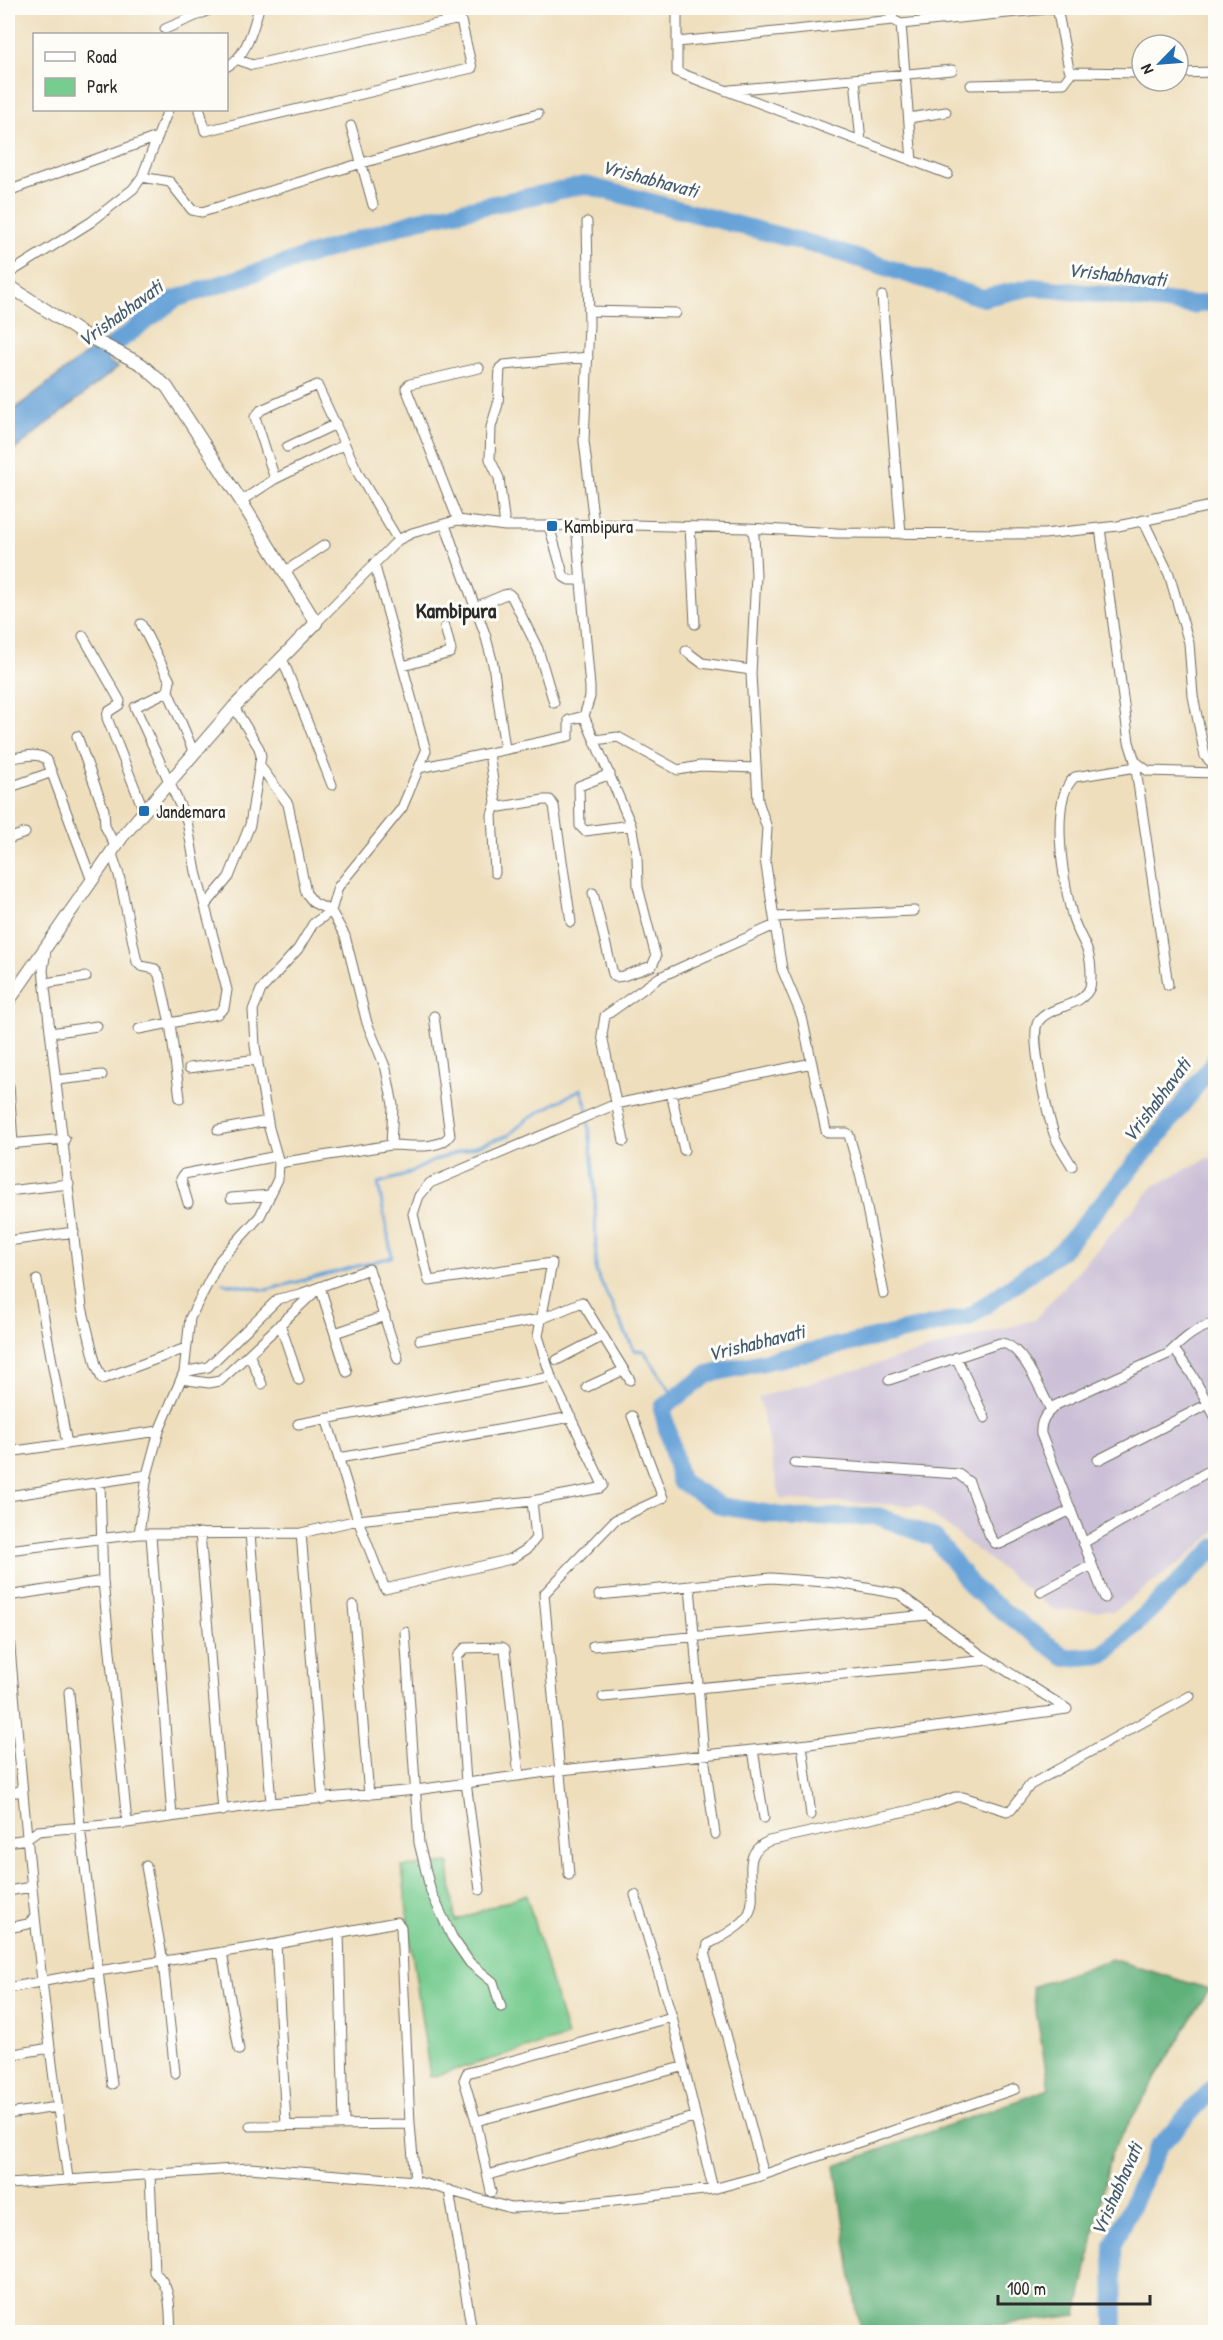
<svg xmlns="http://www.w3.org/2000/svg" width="1223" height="2340" font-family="'Patrick Hand',sans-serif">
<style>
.industrial{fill:#cabfd6}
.green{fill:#77cc90;stroke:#517c5e;stroke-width:1.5}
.forest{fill:#61b07a;stroke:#466e52;stroke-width:1.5}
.water{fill:#67a3d8;stroke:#496782;stroke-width:1.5}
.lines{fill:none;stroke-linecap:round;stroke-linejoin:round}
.stream{stroke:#67a3d8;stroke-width:3}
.river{stroke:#67a3d8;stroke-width:18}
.minor-casing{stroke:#6f6a5e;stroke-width:11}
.tertiary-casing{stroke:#6f6a5e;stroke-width:14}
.minor{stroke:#fff;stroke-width:9}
.tertiary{stroke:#fff;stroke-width:12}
.poi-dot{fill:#1f6fb2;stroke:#fdfcf7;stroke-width:2}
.labels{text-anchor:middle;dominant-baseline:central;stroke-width:6;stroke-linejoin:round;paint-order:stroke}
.poi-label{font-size:18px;fill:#2b2b2b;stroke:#fdfcf7;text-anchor:start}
.water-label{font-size:20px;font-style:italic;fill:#435b70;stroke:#fdfcf7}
.quarter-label{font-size:21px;font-weight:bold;fill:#2b2b2b;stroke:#fdfcf7}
</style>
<rect width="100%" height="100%" fill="#fdfcf7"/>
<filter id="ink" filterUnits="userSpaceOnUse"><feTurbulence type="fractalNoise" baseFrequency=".0167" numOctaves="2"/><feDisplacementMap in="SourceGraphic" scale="12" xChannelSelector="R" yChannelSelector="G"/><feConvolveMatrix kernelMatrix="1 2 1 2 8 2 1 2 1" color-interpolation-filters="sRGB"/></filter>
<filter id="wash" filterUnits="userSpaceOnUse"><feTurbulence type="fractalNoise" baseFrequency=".008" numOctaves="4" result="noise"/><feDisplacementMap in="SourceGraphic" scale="24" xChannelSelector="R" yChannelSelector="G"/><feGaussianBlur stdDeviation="1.35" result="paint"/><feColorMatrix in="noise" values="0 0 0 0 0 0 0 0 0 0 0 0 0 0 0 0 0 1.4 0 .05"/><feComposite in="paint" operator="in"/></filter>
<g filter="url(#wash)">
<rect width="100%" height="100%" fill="#eedebc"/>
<path class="industrial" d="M1210 1157 1216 1169 1215 1532 1185 1559 1114 1611 1054 1610 921 1506 780 1499 759 1397 1034 1320 1154 1186Z"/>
<path class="green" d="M449 1863 455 1921 526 1894 567 2037 430 2077 411 1945 402 1867Z"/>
<path class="forest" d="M1111 1959 1209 1989 1111 2153 1077 2315 944 2332H860L835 2166 1049 2089 1032 1987Z"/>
<path class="water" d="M89 352 118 367 8 455V414Z"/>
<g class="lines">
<path class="stream" d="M223 1283 266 1290 392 1257 378 1183 403 1176 435 1160 509 1135 527 1119 581 1089 587 1108 595 1189 596 1272 634 1350 644 1351 675 1398"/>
<path class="river" d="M79 371 175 299 418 220 585 185 819 246 983 298 1033 287 1193 305 1216 301
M1216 1059 1157 1138 1062 1250 969 1317 708 1374 662 1408 680 1481 721 1506 795 1518 878 1516 935 1538 975 1590 1066 1658 1103 1655 1216 1547
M1114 2332 1113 2246 1158 2147 1216 2085"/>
</g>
</g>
<g filter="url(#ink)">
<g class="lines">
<defs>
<path id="minor" d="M677 8V72L948 174
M891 8 893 20 901 24 1057 8
M1057 8 1069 69 1072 72 1142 73
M901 24 912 161
M165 29 214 8
M677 42 893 20
M239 60 252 65 460 19
M226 67C247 57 253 28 259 8
M1178 73 1216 72
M855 79 861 142
M971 85 1064 83 1072 72
M730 90 952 70
M200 110 205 131 472 68 458 8
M909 118 946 112
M351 126 373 205
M142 177 170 182 192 210 202 212 362 163 538 114
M8 191 157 137
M587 222 589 324 584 441 594 524
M8 274 91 222 133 189 142 177 168 110
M882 296 901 534
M589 311 676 313
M287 447 336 424
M275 479 255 417 261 410 317 385 359 475 398 540
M241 501 275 479 344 445
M458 520 406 388 410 384 479 368
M1143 520 1169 574 1189 643 1193 696 1205 756 1216 767
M576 524 590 687V697L584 716
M445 525 485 634 493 664 505 749
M505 526 499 478 490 459 491 427 498 404 500 368 504 365 588 357
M549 526 564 577 569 580H581
M690 526 695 624
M1100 528 1129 742 1135 761 1148 771 1216 773
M752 530 754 536 756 575 751 674 758 801 767 828 765 859 782 969 802 1017 826 1131 829 1133H847L849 1135 861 1178 884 1294
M284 572 325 545
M475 607 504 595 509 594 512 597 538 649 554 703
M316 623 398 540 412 533 458 520 505 526H552L594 524 747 528 837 533 1044 534 1118 526 1216 505
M141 624 170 681 168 691
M83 636 120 701 119 705 108 712 107 718 144 811
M686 651 702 663 751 670
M282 658 332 785
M403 666 450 653 451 650 445 627
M77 736 104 810 105 826 115 846
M595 740 618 737 678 770 700 766 755 768
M489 753 496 802 500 807 544 800H550L554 806 571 922
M8 759C20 757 38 751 47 760L92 881
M1135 763 1168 985
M260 766 288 804 306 893 314 903 331 911 345 936 367 1023 386 1069 393 1105 391 1145 279 1163
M419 768 569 736V720L584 716 631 825 637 856 638 887 656 957 652 966 623 976 616 977 613 974 593 893
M610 774 579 786 580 826 585 831 631 825
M8 788 52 772
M8 839 25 833
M111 851 119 875 137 962 141 966 155 969 159 975 170 1023 180 1098
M495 873 492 815 496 802
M205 906 229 877 250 825 261 756 259 748 234 707
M774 917 914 911
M46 950 43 970 82 1307 96 1365 102 1379 186 1348
M45 983 86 977
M139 1029 217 1014 224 1008 227 990 196 872 187 821 135 707 168 691 194 753
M51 1033 97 1026
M189 1068 258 1059
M57 1080 102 1075
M9 1086 13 1143
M671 1093 684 1150
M218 1130 268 1121
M624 1141 602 1035 605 1016 660 977 775 925
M8 1144 65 1139
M391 1145C408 1145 440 1151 450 1135L434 1016
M1072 1166C1067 1157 1060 1148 1056 1139 1049 1122 1029 1036 1038 1022 1049 1005 1082 1008 1090 987 1091 983 1091 978 1091 974 1091 947 1080 940 1073 918 1064 887 1048 798 1075 777L1136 767
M8 1191 69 1184
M231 1198 270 1195
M188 1203 181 1179 184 1174 277 1156
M8 1241 74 1232
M37 1280 67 1444
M280 1324 299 1380
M335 1333 385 1316
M420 1340 541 1319 582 1302 630 1380
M1174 1349 1191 1373 1216 1418
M249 1354 262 1384
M956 1357 985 1418
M557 1360 603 1336
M184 1372 208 1367 278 1299 300 1294 369 1269 398 1359
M551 1377 538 1336 552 1263 429 1281 413 1214 419 1196 430 1183 616 1104 812 1063
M181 1379 209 1383 220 1381 320 1287 347 1372
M889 1380 1000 1343C1022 1343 1041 1392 1051 1410
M587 1387 624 1370
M326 1418 358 1520 385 1589 511 1559 527 1549 536 1538 532 1501
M8 1452 159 1431
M339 1458 571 1417
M1098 1460 1208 1404
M794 1463 958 1474 969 1482 990 1536 995 1543 1000 1544 1071 1510
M100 1482 103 1581 127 1823
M8 1496 147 1475
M200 1533 223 1811
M250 1533 271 1803
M301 1533 323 1800
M139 1534 147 1475 159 1431 184 1372 190 1318 220 1260 260 1216 278 1179 279 1163 269 1128 255 1046 253 1010 261 990 298 949 313 924 331 911 338 887 402 808 426 751 374 563
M151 1535 172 1817
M1083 1543 1216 1467
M8 1550 139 1534 301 1533 358 1520 532 1501 600 1488 603 1485 551 1377 298 1424
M690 1586 704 1756 715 1834
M1041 1592 1092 1565
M8 1596 103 1581
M1105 1598 1041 1434C1040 1420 1046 1414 1056 1405L1168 1354C1183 1340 1195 1328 1216 1323
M353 1605 369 1795
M8 1625C24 1810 40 1995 68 2178
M405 1632 419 1843 431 1892 452 1937 470 1963 493 1982 501 2007
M593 1646 928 1615
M603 1697 989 1660
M802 1745 811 1815
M753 1750 764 1818
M8 1793 22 1791
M8 1842 27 1839 38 1831 127 1823 271 1803 416 1790 561 1770 809 1744 1067 1709 980 1654 899 1594 838 1583 771 1578 599 1595
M146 1866 163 1962 175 2073
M569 1875 544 1594 615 1520 663 1498 632 1416
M480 1890 466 1782 457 1657 465 1648 502 1647 505 1649 519 1776
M8 1891 31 1887
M635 1895 672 2017
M8 1928 28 1924 34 1918
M339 1932 344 2123
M276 1944 286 2124
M222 1952 239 2050
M8 1988 98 1971 80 1827 69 1692
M8 2055 50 2048
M112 2084 98 1971 276 1944 397 1922 401 1927 410 2124 415 2181
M8 2114 57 2107
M476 2121 682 2067
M250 2126 410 2124
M150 2174 154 2272C173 2288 169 2309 171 2332
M488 2175 694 2117
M764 2175 705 1956 708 1944C720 1938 739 1928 747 1917 763 1892 734 1855 769 1841L934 1805 955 1797H963L1007 1811 1011 1810 1030 1785 1190 1696
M8 2184 249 2168 415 2181 511 2208 570 2205 713 2189 757 2177 1015 2089
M449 2190 472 2332
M491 2192 476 2121 464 2080 467 2073 672 2017 713 2189"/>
<path id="tertiary" d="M8 285 81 333 141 364 167 387 241 501 316 623 234 707 122 837 8 1002"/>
</defs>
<use href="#minor" class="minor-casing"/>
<use href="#tertiary" class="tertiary-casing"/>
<use href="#minor" class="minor"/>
<use href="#tertiary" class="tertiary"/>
</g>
</g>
<g class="poi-dot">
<rect x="546" y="520" width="12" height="12" rx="3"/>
<rect x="138" y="805" width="12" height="12" rx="3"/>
</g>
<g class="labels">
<g class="poi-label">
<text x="564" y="526">Kambipura</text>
<text x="156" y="811">Jandemara</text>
</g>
<g class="water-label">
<text transform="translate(650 178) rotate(15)">Vrishabhavati</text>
<text transform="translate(1117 274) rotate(6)">Vrishabhavati</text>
<text transform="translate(120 313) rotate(-36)">Vrishabhavati</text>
<text transform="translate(1156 1100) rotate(-53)">Vrishabhavati</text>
<text transform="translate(756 1342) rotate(-14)">Vrishabhavati</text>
<text transform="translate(1116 2189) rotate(-66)">Vrishabhavati</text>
</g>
<g class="quarter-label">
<text x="456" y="610">Kambipura</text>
</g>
</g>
<rect width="1223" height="2340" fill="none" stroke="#fdfcf7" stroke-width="30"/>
<rect x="33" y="33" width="195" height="78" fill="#fdfcf7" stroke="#a9a8a5" stroke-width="1.5"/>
<rect x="45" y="52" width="30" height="9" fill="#ffffff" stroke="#a9a8a5" stroke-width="1.5"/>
<text x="87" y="63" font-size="18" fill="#2b2b2b">Road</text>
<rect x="45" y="78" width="30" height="18" fill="#77cc90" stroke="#a9a8a5" stroke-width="1.5"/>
<text x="87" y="93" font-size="18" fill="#2b2b2b">Park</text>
<g transform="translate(1160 63) rotate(245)"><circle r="28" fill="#fdfcf7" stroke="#a9a8a5" stroke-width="1.5"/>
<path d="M0-4.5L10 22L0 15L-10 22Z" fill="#1f6fb2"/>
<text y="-9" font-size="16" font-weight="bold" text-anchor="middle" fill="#2b2b2b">N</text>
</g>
<path d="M998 2295v9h152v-9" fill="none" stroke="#2b2b2b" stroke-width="3"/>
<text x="1007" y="2295" font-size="18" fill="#2b2b2b" stroke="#fdfcf7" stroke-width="4.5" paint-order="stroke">100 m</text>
</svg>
